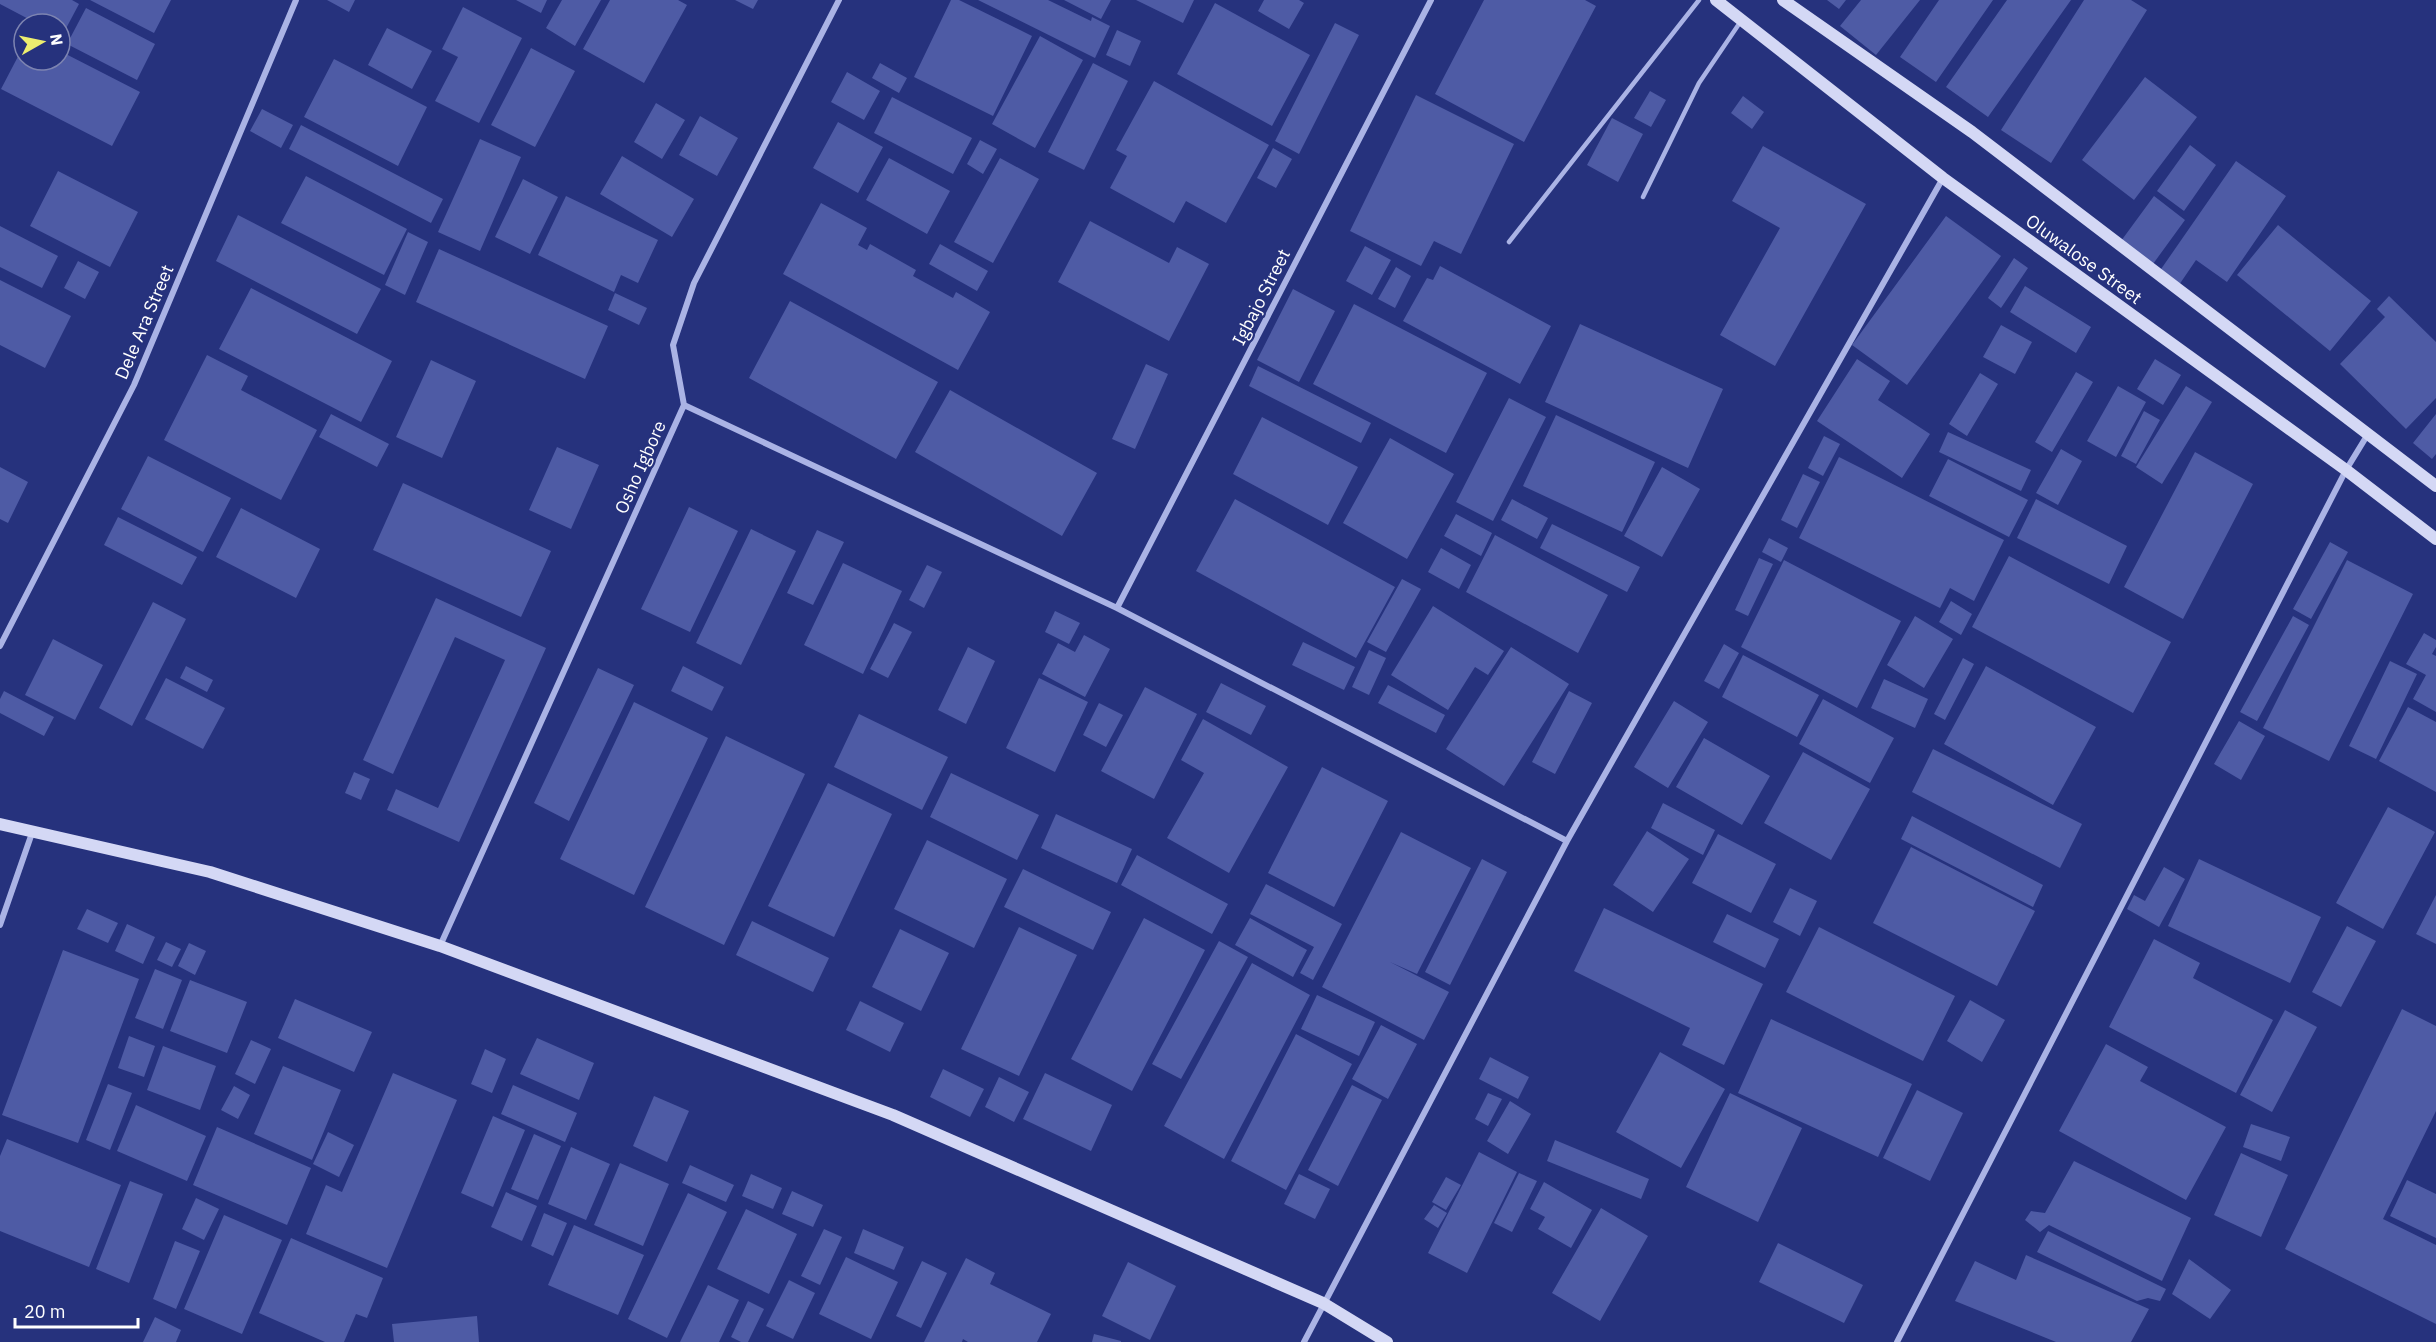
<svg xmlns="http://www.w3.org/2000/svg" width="2436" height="1342" font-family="'IBM Plex Sans',sans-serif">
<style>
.building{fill:#4e5ba5}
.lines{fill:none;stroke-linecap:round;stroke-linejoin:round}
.lane{stroke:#aab3e5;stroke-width:4.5}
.street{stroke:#aab3e5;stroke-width:6}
.secondary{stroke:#d4d8f5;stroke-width:12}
.labels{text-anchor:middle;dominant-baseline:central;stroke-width:4.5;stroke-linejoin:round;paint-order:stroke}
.street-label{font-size:18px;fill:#fff;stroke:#26327d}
</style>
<rect width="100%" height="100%" fill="#26327d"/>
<path class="building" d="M0 0H72L79 4 62 36 60 35V24H38L0 4Z
M90 0H171L154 33Z
M327 0H355L349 12Z
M516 0H547L541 13Z
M562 0H601L575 46 546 28Z
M610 0H678L687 5 644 83 583 49Z
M735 0H758L753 9Z
M951 0H959L1032 36 993 116 914 77Z
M978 0H1048L1091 21 1092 17 1110 26 1095 58Z
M1064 0H1111L1101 19Z
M1136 0H1194L1183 23Z
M1264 0H1299L1304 3 1289 29 1258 11Z
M1484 0H1585L1596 6 1524 142 1435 94Z
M1827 0H1846L1839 9Z
M1861 0H1920L1876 55 1840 26Z
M1939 0H1993L1936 82 1900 57Z
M2007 0H2071L1988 117 1946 87Z
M2084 0H2131L2147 10 2051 163 2001 130Z
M1215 3 1310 55 1272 126 1177 74Z
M463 7 522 38 479 123 435 101 458 57 442 49Z
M86 8 155 44 137 80 67 44Z
M1335 23 1359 35 1299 154 1275 141Z
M387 28 432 51 412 89 368 65Z
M1117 30 1141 41 1130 66 1106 55Z
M1040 36 1083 60 1035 148 992 124Z
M24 45V60H60V51L140 92 112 146 1 89Z
M531 48 575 71 535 147 491 125Z
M334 59 427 107 398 166 304 117Z
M880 63 907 78 899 93 872 78Z
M1093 63 1128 81 1084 170 1048 152Z
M847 72 880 91 864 120 831 102Z
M2145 77 2197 117 2134 200 2082 160Z
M1154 81 1269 145 1226 223 1186 201 1174 223 1110 188 1127 156 1116 150Z
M1650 91 1666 100 1651 127 1634 118Z
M1416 95 1514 144 1461 254 1434 241 1421 266 1350 231Z
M1743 96 1764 112 1752 129 1731 113Z
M892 97 972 138 953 174 874 133Z
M656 103 685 120 662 159 634 142Z
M262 109 293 125 281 148 250 131Z
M700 116 738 138 717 176 679 155Z
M1612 118 1643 134 1618 182 1587 165Z
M838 122 883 147 858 193 813 168Z
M301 125 443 199 431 223 289 149Z
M480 139 521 157 480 251 438 232Z
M980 140 997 149 983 174 967 164Z
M2190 145 2216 165 2184 211 2157 191Z
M1763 146 1866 204 1775 366 1720 335 1780 228 1732 201Z
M1273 148 1292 159 1276 188 1257 178Z
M622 156 694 199 672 237 600 194Z
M889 158 950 191 927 234 866 200Z
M1000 158 1039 179 993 263 954 242Z
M2236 161 2286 196 2227 282 2196 260 2179 285 2159 272Z
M58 171 138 212 110 267 30 226Z
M306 176 407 229 384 275 281 223Z
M523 179 558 197 530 254 495 237Z
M566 196 658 240 638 283 621 275 614 292 538 255Z
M2154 196 2185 220 2153 264 2121 241Z
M821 203 867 228 858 245 867 250 870 244 916 270 913 276 953 298 956 292 990 312 958 370 783 274Z
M238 215 381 289 357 334 216 261Z
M1946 216 2001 256 1907 385 1852 345Z
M1090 221 1169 263 1177 247 1209 264 1169 341 1058 282Z
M2278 225 2371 301 2330 351 2237 275Z
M0 226 58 256 42 288 0 267Z
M408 232 428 242 405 295 385 285Z
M940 244 988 271 977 291 929 264Z
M1365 246 1391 260 1372 295 1346 281Z
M439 249 608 326 585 379 416 302Z
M2014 258 2028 268 2001 308 1988 298Z
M78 261 99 272 85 299 64 288Z
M1440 266 1551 326 1520 384 1403 321 1427 278 1433 280Z
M1396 267 1411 276 1395 308 1378 299Z
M0 280 71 316 45 368 0 345Z
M2025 286 2091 327 2076 353 2010 312Z
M251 288 392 361 361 422 219 349Z
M1293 289 1335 311 1299 382 1257 360Z
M615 293 647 308 639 325 608 310Z
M2389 296 2436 342V398L2406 429 2340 364 2385 317 2377 309Z
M790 301 938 382 896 459 749 378Z
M1354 304 1487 373 1446 453 1313 384Z
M1580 324 1723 389 1688 468 1545 402Z
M2001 325 2032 342 2015 374 1983 357Z
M207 355 248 376 241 390 317 430 281 500 164 440Z
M1857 359 1890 381 1878 400 1930 434 1902 478 1817 421Z
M2155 359 2181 375 2163 405 2137 389Z
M431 360 476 381 442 458 396 437Z
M1146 364 1168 374 1135 449 1112 439Z
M1258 366 1371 423 1361 443 1249 386Z
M2076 372 2093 382 2052 452 2035 442Z
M1980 373 1998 384 1967 436 1949 424Z
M2118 386 2146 402 2116 457 2087 441Z
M2186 386 2212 402 2162 484 2136 467Z
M950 390 1097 473 1062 536 915 452Z
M1509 398 1546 417 1493 521 1456 502Z
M2144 411 2160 420 2136 464 2121 456Z
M331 414 389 444 377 467 319 437Z
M2436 414V454L2432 459 2413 443Z
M1556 415 1655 462 1622 532 1523 486Z
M1262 417 1358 467 1328 525 1233 474Z
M1948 432 2031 470 2021 491 1939 452Z
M1824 436 1840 444 1823 476 1808 468Z
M1390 438 1454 474 1407 559 1343 523Z
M557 447 599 465 571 529 529 510Z
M2061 449 2082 461 2058 505 2036 493Z
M2195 452 2253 484 2183 619 2124 587Z
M148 456 231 498 203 552 121 509Z
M1839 457 2004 540 1974 601 1950 588 1940 608 1799 538Z
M1948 459 2028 500 2009 537 1929 496Z
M0 467 28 482 8 523 0 519Z
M1662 467 1700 489 1662 557 1624 536Z
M1803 474 1820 482 1797 528 1781 520Z
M403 483 551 551 521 617 373 550Z
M1235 499 1395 587 1356 658 1196 571Z
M1512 499 1548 518 1537 539 1501 520Z
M2036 499 2127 546 2109 584 2017 538Z
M689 507 738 531 690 632 641 609Z
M241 508 320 549 296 598 216 557Z
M1456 514 1492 533 1481 556 1444 536Z
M118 517 197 557 182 585 104 545Z
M1552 524 1640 567 1627 592 1540 548Z
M751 529 796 551 741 665 696 643Z
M817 530 844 542 813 605 787 593Z
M1495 535 1608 595 1578 653 1466 592Z
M1769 538 1788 548 1781 562 1762 552Z
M2330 542 2348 552 2311 619 2293 609Z
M1441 548 1471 565 1459 589 1428 572Z
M2009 556 2171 642 2133 713 1972 627Z
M1759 558 1773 564 1748 616 1735 610Z
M1784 560 1901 621 1857 708 1741 647Z
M2347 560 2413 594 2329 761 2263 728Z
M843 563 902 591 863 674 804 645Z
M927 565 942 572 924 608 909 600Z
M1402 579 1421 589 1386 652 1367 642Z
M436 598 546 648 459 842 387 810 396 789 438 808 505 660 455 637 393 774 363 760Z
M1951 601 1972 614 1961 635 1939 622Z
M153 602 186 619 132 726 99 708Z
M1433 606 1504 651 1488 675 1475 667 1448 710 1391 675Z
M1055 611 1080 623 1069 644 1045 632Z
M1915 616 1953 639 1924 688 1887 665Z
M2293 616 2309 625 2257 721 2240 712Z
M894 623 912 632 888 678 870 669Z
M2424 633 2436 640V647L2432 654 2436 656V712L2413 699 2426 675 2406 664Z
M1084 635 1110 649 1085 697 1042 674 1058 643 1075 652Z
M53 639 103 665 75 720 25 695Z
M1303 642 1355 667 1344 690 1292 665Z
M1724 644 1739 653 1719 689 1704 681Z
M968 647 995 661 966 724 938 710Z
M1511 647 1569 684 1504 786 1446 749Z
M1369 650 1386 658 1369 695 1352 687Z
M1743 655 1819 695 1797 737 1722 697Z
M1963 658 1974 664 1945 720 1934 714Z
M2390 661 2417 674 2376 759 2349 746Z
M186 666 213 680 207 692 180 678Z
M683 666 724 687 712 711 671 691Z
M1986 666 2096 727 2053 805 1944 744Z
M598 668 634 685 569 821 534 803Z
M166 678 225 708 203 749 145 719Z
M1039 678 1088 702 1055 772 1006 748Z
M1884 679 1928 699 1915 728 1871 708Z
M1221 683 1266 706 1251 735 1206 712Z
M1388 685 1445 715 1436 733 1378 703Z
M1145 687 1197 714 1154 799 1101 771Z
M4 691 54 717 44 736 0 713V699Z
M1569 691 1592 703 1555 774 1532 762Z
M1823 699 1894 738 1870 783 1799 744Z
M1674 701 1708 722 1668 788 1634 767Z
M634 702 708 738 634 895 560 859Z
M1099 703 1123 715 1106 747 1083 735Z
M2408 707 2436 722V792L2379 761Z
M859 714 948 757 922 810 834 767Z
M1203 719 1288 767 1229 873 1167 838 1204 773 1181 760Z
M2239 721 2265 736 2241 780 2214 764Z
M726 736 805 774 724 945 645 907Z
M1704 738 1770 776 1742 825 1676 787Z
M1933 749 2082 824 2060 868 1912 792Z
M1803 752 1870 789 1831 860 1764 823Z
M1322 767 1388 801 1334 907 1268 873Z
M354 772 370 779 361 800 345 793Z
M951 773 1039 815 1017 860 930 817Z
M828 783 892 814 834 937 768 906Z
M1663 803 1715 830 1703 855 1651 828Z
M2388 807 2435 832 2383 929 2336 903Z
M1056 814 1132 849 1117 883 1041 848Z
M1912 816 2043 885 2033 907 1901 839Z
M1647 831 1689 859 1653 912 1613 885Z
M1401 832 1471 868 1417 974 1390 962 1449 992 1424 1040 1322 987Z
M1718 834 1776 864 1751 913 1692 883Z
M927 840 1007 879 974 948 894 909Z
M1911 847 2035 911 1997 986 1873 923Z
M1137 855 1228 904 1212 934 1121 885Z
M1482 859 1507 872 1450 985 1425 972Z
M2199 859 2321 917 2290 983 2168 926Z
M2164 867 2185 879 2159 927 2127 909 2134 895 2145 901Z
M1023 869 1111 912 1093 950 1004 907Z
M1266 884 1342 924 1313 980 1300 973 1314 947 1250 914Z
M1790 888 1817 901 1800 936 1773 922Z
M2436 895V944L2416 934Z
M1604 908 1763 984 1724 1065 1682 1045 1690 1028 1574 971Z
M87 909 118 923 108 943 77 929Z
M1727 914 1779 939 1765 968 1713 942Z
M1144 918 1205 950 1132 1091 1071 1059Z
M1250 918 1307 950 1293 977 1235 945Z
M752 921 829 958 813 992 736 955Z
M127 924 155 937 143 964 115 951Z
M2347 926 2376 941 2341 1007 2312 992Z
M1019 927 1077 955 1019 1076 961 1049Z
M1819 927 1955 996 1923 1061 1786 992Z
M900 929 949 953 921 1011 872 987Z
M2154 939 2200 963 2193 978 2273 1020 2236 1093 2109 1027Z
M1219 941 1248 957 1181 1079 1152 1064Z
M166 942 181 949 172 967 157 960Z
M189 943 206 951 195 975 178 966Z
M63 950 139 979 78 1143 2 1115Z
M1252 963 1310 995 1224 1159 1164 1126Z
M155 969 182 980 163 1029 135 1018Z
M190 980 247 1002 227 1053 170 1031Z
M1317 995 1375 1022 1359 1056 1301 1029Z
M295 999 372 1032 354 1072 278 1038Z
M1970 1000 2005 1020 1982 1062 1947 1041Z
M860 1001 904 1023 890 1052 846 1030Z
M2402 1009 2436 1026V1111L2383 1219 2436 1245V1324L2285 1249Z
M2285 1010 2317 1027 2272 1112 2240 1095Z
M1771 1019 1912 1084 1878 1157 1738 1093Z
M1381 1025 1417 1044 1388 1099 1352 1079Z
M1296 1034 1352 1064 1286 1190 1231 1161Z
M129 1036 155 1046 144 1077 118 1068Z
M537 1038 594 1063 579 1100 520 1074Z
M251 1040 271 1049 255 1084 235 1074Z
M2106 1044 2148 1067 2140 1081 2226 1127 2186 1200 2059 1131Z
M163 1046 216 1066 200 1110 147 1090Z
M485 1049 506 1059 492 1093 471 1084Z
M1660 1052 1725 1089 1681 1168 1616 1132Z
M1490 1057 1529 1077 1518 1099 1479 1079Z
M283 1066 341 1090 312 1160 254 1134Z
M943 1069 984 1089 970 1117 930 1097Z
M393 1073 457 1100 387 1268 306 1234 326 1185 342 1192Z
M1045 1073 1112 1105 1091 1151 1023 1119Z
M999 1077 1029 1092 1014 1122 985 1107Z
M108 1084 132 1093 110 1150 86 1140Z
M513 1085 577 1113 565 1142 501 1114Z
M1352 1085 1382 1100 1338 1186 1308 1170Z
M234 1086 250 1095 238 1119 221 1110Z
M1917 1090 1963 1113 1930 1181 1883 1158Z
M1488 1093 1502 1099 1488 1126 1475 1119Z
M1730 1093 1802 1128 1758 1222 1686 1187Z
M654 1096 689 1111 667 1162 633 1146Z
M1510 1101 1531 1114 1508 1154 1487 1141Z
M136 1105 206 1136 187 1181 117 1151Z
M493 1116 525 1130 493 1207 461 1193Z
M2251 1124 2290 1137 2281 1161 2243 1147Z
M217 1127 311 1168 287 1225 193 1185Z
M328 1132 354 1145 339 1177 313 1164Z
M534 1134 561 1146 538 1200 511 1189Z
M7 1139 121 1185 89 1267 0 1231V1156Z
M1555 1140 1649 1179 1641 1199 1547 1161Z
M571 1147 610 1164 586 1220 548 1204Z
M1479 1152 1517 1172 1467 1273 1428 1253Z
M2241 1153 2288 1175 2261 1237 2214 1215Z
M2074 1161 2191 1218 2162 1281 2049 1225 2040 1232 2025 1220 2031 1211 2045 1213Z
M620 1163 669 1184 643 1246 594 1225Z
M690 1165 734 1185 726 1202 682 1183Z
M1519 1173 1537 1181 1512 1232 1494 1223Z
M751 1174 782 1188 773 1209 742 1196Z
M1299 1174 1330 1189 1315 1219 1284 1204Z
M1446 1177 1461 1185 1446 1210 1432 1202Z
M2407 1180 2436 1194V1238L2390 1216Z
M130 1181 163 1194 129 1283 96 1269Z
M1544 1182 1592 1210 1571 1248 1538 1229 1545 1217 1530 1209Z
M792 1191 823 1205 813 1227 782 1214Z
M506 1192 537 1206 522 1241 491 1227Z
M688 1193 727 1212 667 1338 628 1319Z
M196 1198 219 1209 204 1240 182 1229Z
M1434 1205 1447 1213 1438 1228 1424 1219Z
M1601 1208 1648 1236 1600 1321 1552 1293Z
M746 1209 797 1234 769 1294 717 1269Z
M544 1213 567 1223 553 1256 531 1246Z
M224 1215 282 1240 242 1334 184 1309Z
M574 1225 644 1255 618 1315 548 1285Z
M824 1229 842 1237 820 1285 801 1276Z
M863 1229 904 1247 894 1270 854 1253Z
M2048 1231 2166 1289 2160 1301 2148 1298 2137 1301 2037 1252Z
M291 1238 383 1278 367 1318 356 1314 344 1342H325L259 1313Z
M175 1241 200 1251 176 1309 153 1299Z
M1778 1243 1863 1285 1844 1323 1759 1282Z
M2026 1255 2149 1309 2131 1342H2056L1955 1301 1975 1261 2016 1280Z
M846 1257 898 1282 871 1339 819 1314Z
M966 1258 995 1273 990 1284 1051 1314 1037 1342H968L963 1339 962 1342H924Z
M2189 1259 2231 1290 2210 1319 2172 1294Z
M922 1261 947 1273 921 1328 896 1316Z
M1128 1262 1176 1286 1150 1340 1102 1316Z
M789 1280 815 1293 793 1339 766 1326Z
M708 1285 739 1300 719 1342H680Z
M748 1301 764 1309 748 1342H741L731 1337Z
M477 1316 479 1342H394L392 1324Z
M155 1317 181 1330 176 1342H143Z
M1094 1334 1121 1341V1342H1092Z"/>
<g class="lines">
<path class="lane" d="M1643 197 1699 83 1741 21
M1509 242 1699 0"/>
<path class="street" d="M684 405 1117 608 1567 841
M1117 608 1431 0
M0 646 134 385 296 0
M0 925 32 833
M440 946 684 405 673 345 694 283 839 0
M1304 1342 1567 841 1943 178
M1897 1342 2346 470 2368 434"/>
<path class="secondary" d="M1716 0 1943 178 2346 470 2436 539
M1783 0 1972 132 2436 486
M0 824 210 872 440 946 893 1115 1323 1303 1387 1342"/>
</g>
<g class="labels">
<g class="street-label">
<text transform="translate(2084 259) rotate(36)">Oluwalose Street</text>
<text transform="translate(1261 297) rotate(-63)">Igbajo Street</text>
<text transform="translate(144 322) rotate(-67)">Dele Ara Street</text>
<text transform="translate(640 467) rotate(-66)">Osho Igbore</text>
</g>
</g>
<g transform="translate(42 42) rotate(81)"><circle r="28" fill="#26327d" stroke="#7d84b1" stroke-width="1.5"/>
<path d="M0-4.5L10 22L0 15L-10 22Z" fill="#edee6f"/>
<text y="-9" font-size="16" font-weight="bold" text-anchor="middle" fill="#ffffff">N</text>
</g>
<path d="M15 1318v9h123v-9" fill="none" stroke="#ffffff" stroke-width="3"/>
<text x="24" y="1318" font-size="18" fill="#ffffff" stroke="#26327d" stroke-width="4.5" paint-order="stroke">20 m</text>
</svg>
